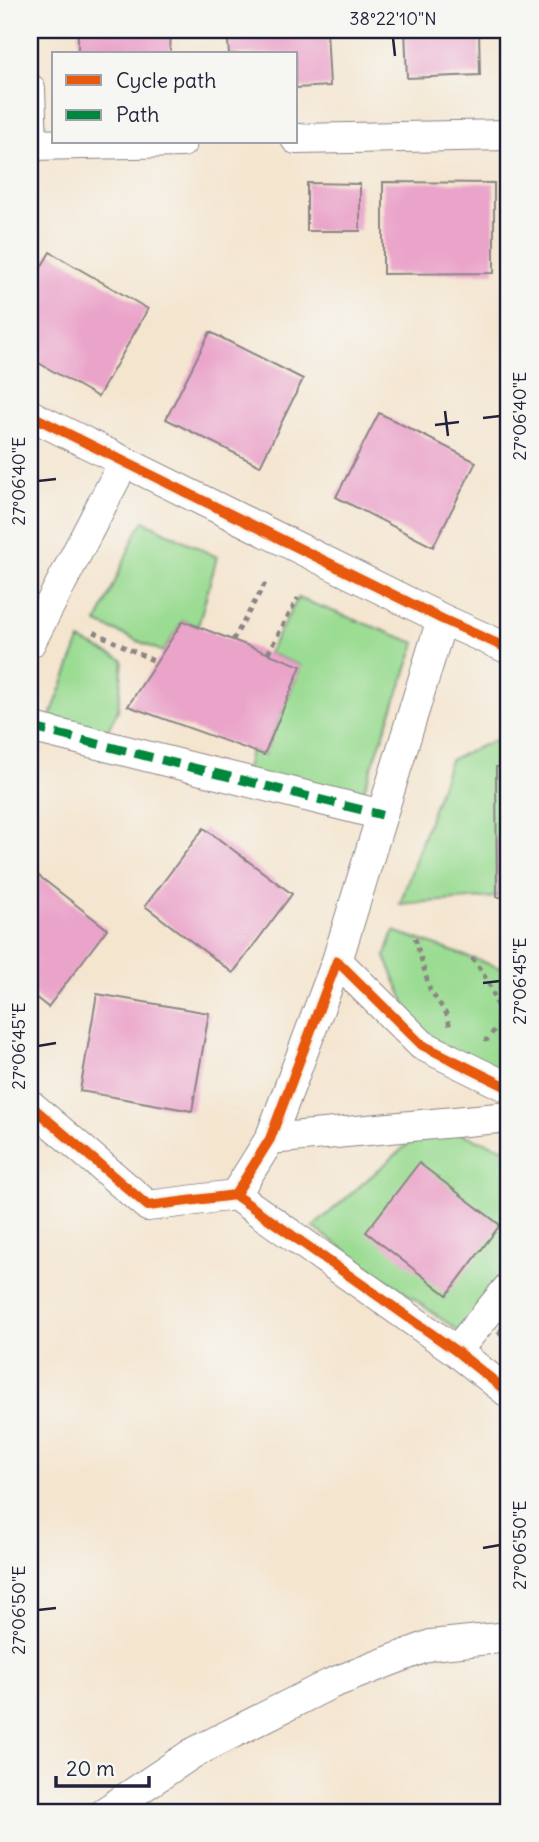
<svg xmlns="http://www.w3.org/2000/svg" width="539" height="1842" font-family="Delius,sans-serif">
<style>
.green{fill:#9bdc93;stroke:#5e7f67;stroke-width:2}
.building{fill:#eaa3c9}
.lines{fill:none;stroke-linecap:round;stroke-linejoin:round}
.minor-casing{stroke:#8b8485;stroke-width:32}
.path{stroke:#8b8485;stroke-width:4.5;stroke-dasharray:5 5;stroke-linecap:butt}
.minor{stroke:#fff;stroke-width:30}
.quiet{stroke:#00873e;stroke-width:9;stroke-dasharray:18 9;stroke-linecap:butt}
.cycleway-casing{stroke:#f6f6f2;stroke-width:15}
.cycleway{stroke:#e8590c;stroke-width:10}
.ticks{fill:none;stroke:#22223b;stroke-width:2.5}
.neatline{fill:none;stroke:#22223b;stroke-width:2.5}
.ticks-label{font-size:18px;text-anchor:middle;fill:#22223b}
</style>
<rect width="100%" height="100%" fill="#f6f6f2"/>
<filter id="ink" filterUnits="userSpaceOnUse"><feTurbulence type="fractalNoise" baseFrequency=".0143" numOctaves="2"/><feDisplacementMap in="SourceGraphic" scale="14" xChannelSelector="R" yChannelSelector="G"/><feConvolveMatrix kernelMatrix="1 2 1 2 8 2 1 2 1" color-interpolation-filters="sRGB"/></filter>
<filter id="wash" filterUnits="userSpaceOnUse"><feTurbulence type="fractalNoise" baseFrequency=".00686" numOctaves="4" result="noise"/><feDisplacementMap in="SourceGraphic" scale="28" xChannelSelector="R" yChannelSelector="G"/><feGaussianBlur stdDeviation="1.57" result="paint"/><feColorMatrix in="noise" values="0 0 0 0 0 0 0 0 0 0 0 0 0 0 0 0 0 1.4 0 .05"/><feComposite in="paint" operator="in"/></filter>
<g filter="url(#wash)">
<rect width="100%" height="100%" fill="#f4e5cf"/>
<path class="green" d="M144 521 217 557 198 626 183 621 163 652 97 623 137 531Z
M298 598 416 643 363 792 353 807 244 780 250 750 264 755 301 666 268 653Z
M80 640 123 660 118 710 100 745 45 730Z
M497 739V897L400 904 450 760Z
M394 931 509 971V1088L416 1027 385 957Z
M431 1124 509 1150V1287L467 1337 313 1227Z"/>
<g id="blocks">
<path class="building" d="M78 30H171L170 54H78Z
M227 30H327L330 86 296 88V54H229Z
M405 30H479L480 75 407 78Z
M383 182 494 183V273L383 274Z
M307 183 360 184V231H307Z
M50 252 148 309 98 397 30 358V286Z
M210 332 303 379 260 466 166 419Z
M379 413 476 462 433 547 336 497Z
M183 621 301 666 264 755 128 706Z
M496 767H509V897H497Z
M204 828 292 894 233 973 145 906Z
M30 869 107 929 48 1007 30 993Z
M97 994 209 1013 192 1111 80 1091Z
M419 1163 500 1225 447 1295 366 1232Z
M509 1315V1340L498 1333Z"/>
</g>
</g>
<g filter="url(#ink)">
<use href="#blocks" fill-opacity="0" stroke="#8b8485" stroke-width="2"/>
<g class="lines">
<defs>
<path id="minor" d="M30 89 32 145 30 150
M296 139 509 135
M32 145 182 142
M30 415 442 619 509 649
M30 643 124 462
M30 727 382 815
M337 961 442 619
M30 1105 148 1206 235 1195 456 1351 509 1393
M270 1139 509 1117
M235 1195 270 1139 337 961 422 1045 509 1088
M456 1351 509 1287
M105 1812 193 1753 330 1684 431 1645 509 1637"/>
</defs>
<use href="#minor" class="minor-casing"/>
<path class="path" d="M94 632 156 662
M233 640 266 582
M268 653 298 598
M415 938 430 990 446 1013 450 1026
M472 958C487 977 499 999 499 1024L509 1029
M484 1040H487L499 1024"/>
<use href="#minor" class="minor"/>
<path class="quiet" d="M30 727 382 815"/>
<defs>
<path id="cycleway" d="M30 415 442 619 509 649
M30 1105 148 1206 235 1195 456 1351 509 1393
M235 1195 270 1139 337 961 422 1045 509 1088"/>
</defs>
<use href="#cycleway" class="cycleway-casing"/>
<use href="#cycleway" class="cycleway"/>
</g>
</g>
<path class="ticks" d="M393 38 395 56M445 411 448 436M483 418 500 416M435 425 459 422M38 481 56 479M483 983 500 981M38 1046 56 1043M483 1548 500 1545M38 1610 56 1608"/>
<rect width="539" height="1842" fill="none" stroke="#f6f6f2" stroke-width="77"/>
<rect x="52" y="52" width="245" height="91" fill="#f6f6f2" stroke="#a1a1a9" stroke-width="2"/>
<rect x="66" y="75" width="35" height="10" fill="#e8590c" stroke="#a1a1a9" stroke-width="2"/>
<text x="116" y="88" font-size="21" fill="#22223b">Cycle path</text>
<rect x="66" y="110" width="35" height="10" fill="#00873e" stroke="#a1a1a9" stroke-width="2"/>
<text x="116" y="122" font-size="21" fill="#22223b">Path</text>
<path d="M56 1776v10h93v-10" fill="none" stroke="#22223b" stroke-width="3.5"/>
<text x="66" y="1776" font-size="21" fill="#22223b" stroke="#f6f6f2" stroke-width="5" paint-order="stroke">20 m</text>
<rect x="38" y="38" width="462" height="1766" class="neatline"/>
<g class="ticks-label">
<text x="393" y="25">38°22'10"N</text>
<text transform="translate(520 416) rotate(-90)" y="6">27°06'40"E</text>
<text transform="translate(19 481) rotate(-90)" y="6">27°06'40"E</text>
<text transform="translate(520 981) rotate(-90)" y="6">27°06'45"E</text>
<text transform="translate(19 1046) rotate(-90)" y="6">27°06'45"E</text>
<text transform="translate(520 1545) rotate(-90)" y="6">27°06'50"E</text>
<text transform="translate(19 1610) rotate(-90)" y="6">27°06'50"E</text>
</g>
</svg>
